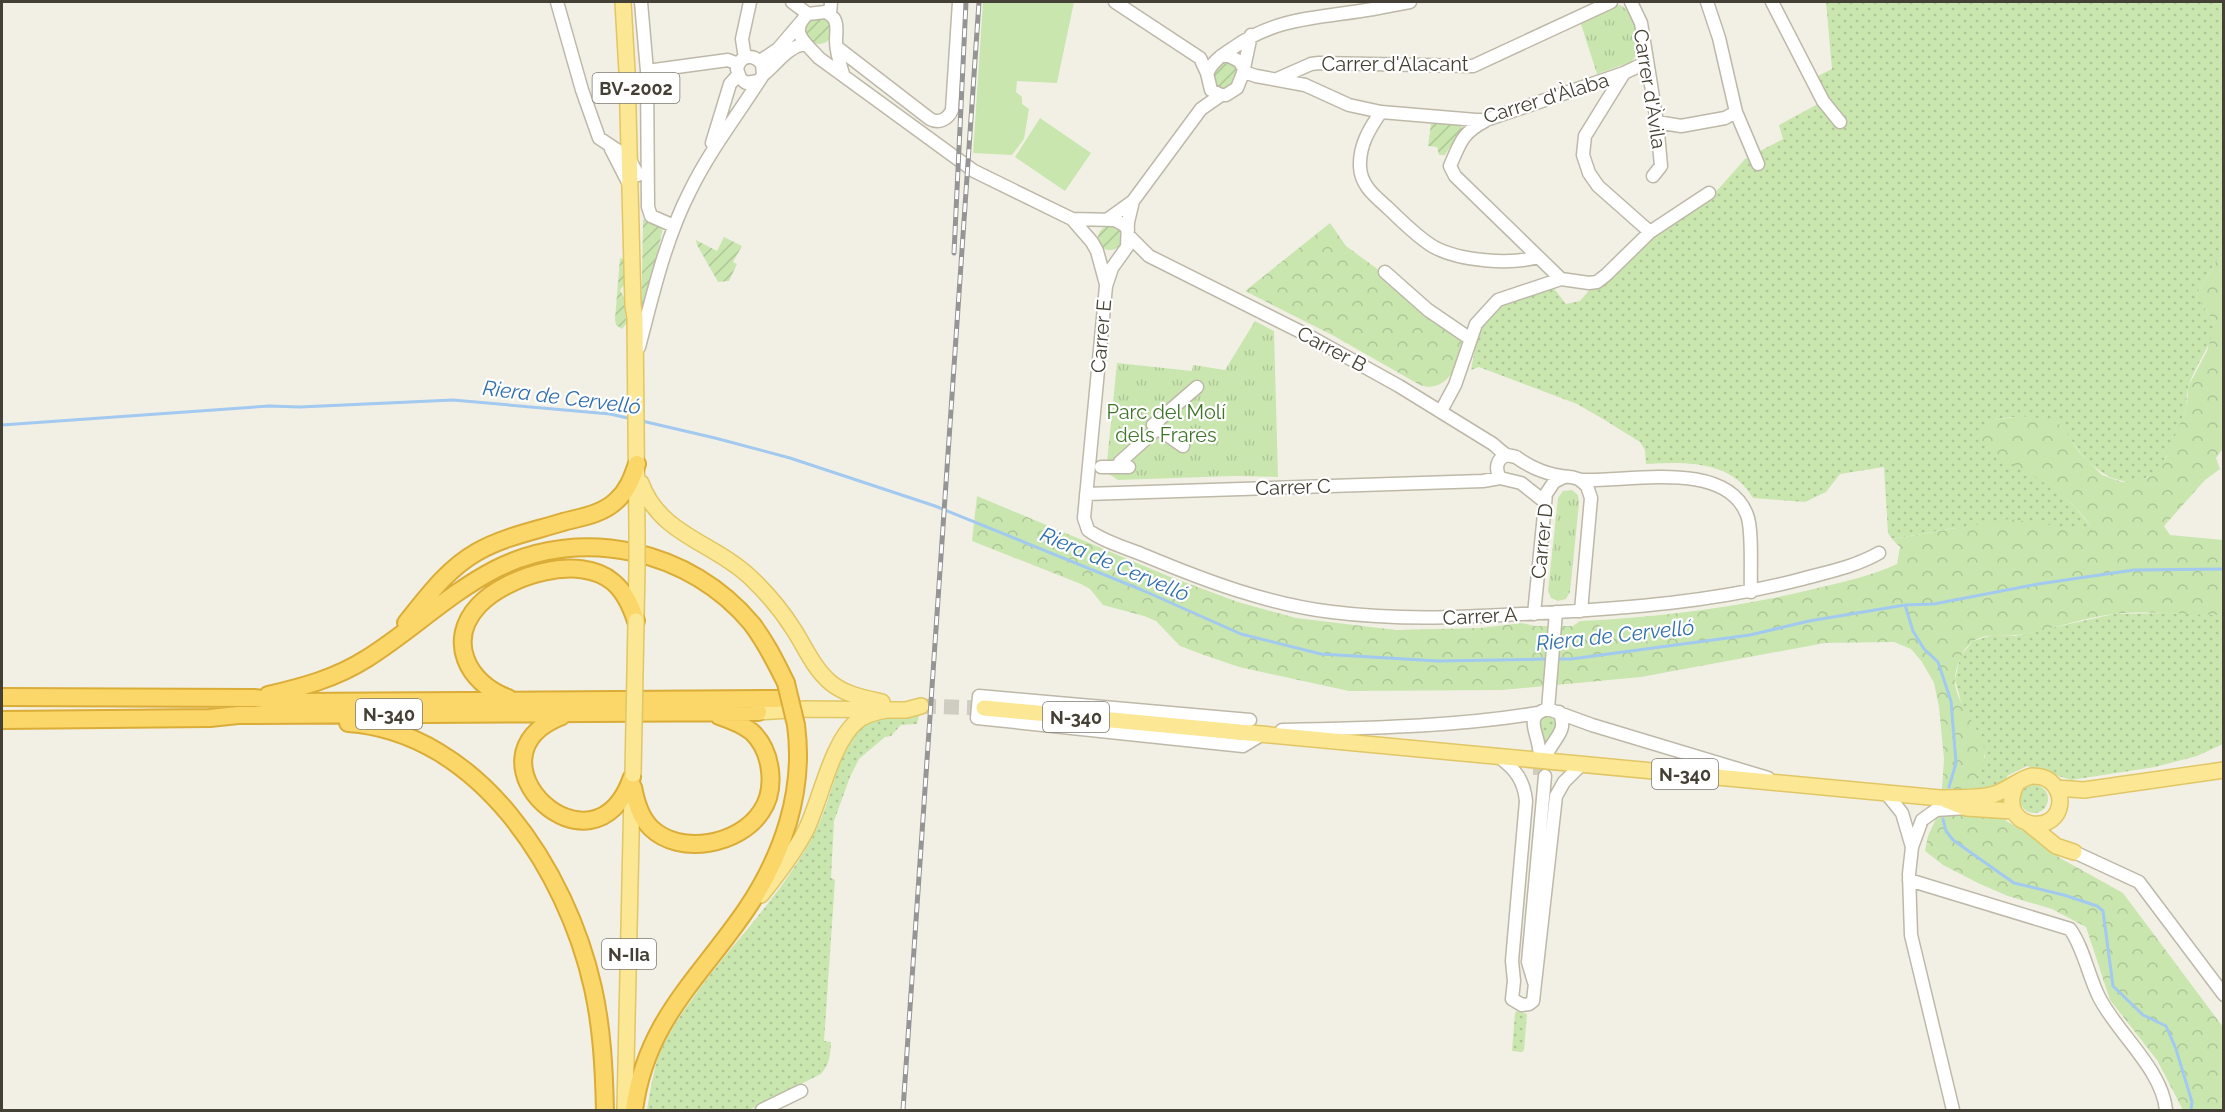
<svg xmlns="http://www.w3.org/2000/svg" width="2225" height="1112" font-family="Raleway,sans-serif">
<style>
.grass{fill:url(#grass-dots)}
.forest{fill:url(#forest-crowns)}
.park{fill:url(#park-tufts)}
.garden{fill:url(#garden-furrows)}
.pitch{fill:#c9e6af}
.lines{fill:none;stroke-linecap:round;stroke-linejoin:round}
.stream{stroke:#a2c9ef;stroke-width:3}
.minor-tunnel{stroke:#cfcdc2;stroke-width:12;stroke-dasharray:12 6;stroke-linecap:butt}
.major-tunnel{stroke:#cfcdc2;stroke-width:15;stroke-dasharray:15 8;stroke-linecap:butt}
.minor-casing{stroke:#beb8a8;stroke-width:15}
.major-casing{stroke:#e1c665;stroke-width:18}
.highway-casing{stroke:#daac38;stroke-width:20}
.minor{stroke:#fff;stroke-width:12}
.major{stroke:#fce795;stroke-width:15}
.highway{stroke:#fbd668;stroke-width:16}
.rail-casing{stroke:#959595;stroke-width:5}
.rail{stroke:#fff;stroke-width:3;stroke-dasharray:9;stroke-linecap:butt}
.major-bridge-casing{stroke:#e1c665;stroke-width:18;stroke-linecap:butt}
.highway-bridge-casing{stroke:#daac38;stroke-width:20;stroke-linecap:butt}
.major-bridge{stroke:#fce795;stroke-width:15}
.highway-bridge{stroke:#fbd668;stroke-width:16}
.labels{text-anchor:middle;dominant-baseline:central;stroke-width:4.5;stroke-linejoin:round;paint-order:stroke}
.shield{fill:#fff;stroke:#7d7972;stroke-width:1.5}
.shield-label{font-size:18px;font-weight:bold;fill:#454035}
.street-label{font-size:20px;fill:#454035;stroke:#fff}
.park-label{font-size:20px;fill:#407529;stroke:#fff}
.water-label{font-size:21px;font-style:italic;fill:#306faf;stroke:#fff}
</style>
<defs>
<pattern id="grass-dots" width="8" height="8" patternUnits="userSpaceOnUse" patternTransform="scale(1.5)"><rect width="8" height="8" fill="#c9e6af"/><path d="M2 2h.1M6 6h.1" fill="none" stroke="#aec697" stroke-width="1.8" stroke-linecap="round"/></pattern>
<pattern id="forest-crowns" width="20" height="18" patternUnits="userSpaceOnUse" patternTransform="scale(1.5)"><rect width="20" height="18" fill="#c9e6af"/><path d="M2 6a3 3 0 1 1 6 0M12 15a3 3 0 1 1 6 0" fill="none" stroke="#aec697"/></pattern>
<pattern id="park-tufts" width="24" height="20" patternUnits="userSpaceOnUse" patternTransform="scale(1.5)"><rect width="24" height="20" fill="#c9e6af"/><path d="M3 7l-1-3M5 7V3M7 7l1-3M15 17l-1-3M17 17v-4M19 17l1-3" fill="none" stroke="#aec697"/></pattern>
<pattern id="garden-furrows" width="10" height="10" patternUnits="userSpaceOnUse" patternTransform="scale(1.5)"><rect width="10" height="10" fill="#c9e6af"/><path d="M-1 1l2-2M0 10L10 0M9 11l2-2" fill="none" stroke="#aec697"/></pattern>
</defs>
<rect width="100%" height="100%" fill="#f2f0e5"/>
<path class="grass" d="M1826 2H2223V257L2216 261 2196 296 2215 323C2212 352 2183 376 2187 406 2180 422 2175 442 2166 457 2145 494 2111 485 2086 459 2075 448 2068 433 2057 422L2012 417 1994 420 1987 447 2053 487 2075 507 2094 531 1955 528 1892 539 1888 533 1884 467 1840 474 1826 492 1805 502 1753 498C1731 460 1685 462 1646 464L1645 450 1640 442 1603 419 1577 404 1479 367 1471 370 1479 327 1500 305 1552 286 1566 304 1580 301 1592 287 1650 236 1714 194 1745 159 1783 139 1779 125 1827 99 1816 77 1832 69Z
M2167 613 2223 615V744L2197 756 2155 767 2071 780 2027 766 2007 776 2006 821 1974 783 1985 757 1984 751 1980 737 1962 705 1955 680 1960 657 1973 641 1993 635 2015 636 2114 614Z
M895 715 919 716 917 724 901 725 891 736 885 737 859 759 850 777 834 821 831 878 835 880 824 1041 831 1042C830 1055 830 1064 821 1074L749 1110H647C650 1094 652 1077 657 1061 665 1038 679 1017 693 998 732 943 785 892 815 832 832 800 835 759 858 731 868 720 881 718 895 715Z
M1547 716 1556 720V730L1544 743 1539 726 1541 719Z
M2020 799a14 14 0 1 1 28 0a14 14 0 1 1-28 0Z
M1517 1011 1527 1014 1524 1050 1522 1052 1512 1051 1515 1013Z"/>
<path class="forest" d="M1330 223 1346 246 1387 276 1461 337C1465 360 1446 395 1420 385L1334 336 1245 291Z
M2223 257 2224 447 2216 458 2220 469 2205 480 2164 526 2170 535 2223 540V615C2187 615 2150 610 2114 614 2081 618 2049 631 2016 635 2002 637 1985 632 1972 642 1961 651 1957 664 1955 678 1953 706 1989 733 1984 758 1983 766 1977 775 1974 783L2006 821 2040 839 2060 858 2123 893 2223 1027V1110H2183L2157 1060 2110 1000 2086 927 2052 909 2008 896 1980 884 1943 865 1925 851 1928 836 1938 814 1942 788 1944 759 1939 707 1934 683 1922 662 1911 649 1894 642 1825 643 1641 677 1502 690 1349 691 1239 667 1204 655 1180 646 1156 621 1144 616 1103 605 1090 589 1081 584 972 541 977 496 1168 576 1238 602 1296 618 1396 630 1480 628 1522 623 1535 626H1573L1580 621C1661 617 1743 607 1822 587 1847 581 1873 575 1897 564L1900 547 1892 539 2009 519 2093 531C2069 488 2024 475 1987 447L1980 440 1979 430 1985 423 1994 420 2021 416 2049 419 2057 422 2064 429 2079 452 2102 475 2122 482 2147 478 2166 458 2187 406 2188 387 2207 351 2215 323 2196 296 2216 261Z"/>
<path class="park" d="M1620 5C1635 13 1638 35 1640 51L1631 62 1597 74 1580 21 1611 6Z
M1255 321 1274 331 1278 477 1234 476 1118 480 1106 472 1117 363 1192 371 1193 365 1225 370Z
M1572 490 1578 495 1579 503 1570 592 1566 599 1558 601 1551 598 1548 591 1558 498 1563 491Z"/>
<path class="garden" d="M806 31a13 13 0 1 1 26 0a13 13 0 1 1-26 0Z
M1224 62H1234L1238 70 1232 85 1223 89 1215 88C1212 76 1214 69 1224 62Z
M1437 122 1459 124 1462 128 1445 155H1439L1437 147 1428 146 1431 124Z
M646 218 663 227 641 332 643 220Z
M1098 238a12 12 0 1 1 24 0a12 12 0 1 1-24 0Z
M724 237 742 246 733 262 737 264 729 281 718 282 697 245 696 240 717 251Z
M620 258 623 259 625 284 620 290 625 299 626 324 622 329 616 325 615 319Z"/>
<path class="pitch" d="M983 2H1074L1057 83 1017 81 1016 92 1022 97V104L1029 109 1024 139 1012 155 973 153Z
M1040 118 1091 153 1065 191 1015 157Z"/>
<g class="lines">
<path class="stream" d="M642 421 715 438 790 458 935 506 1142 590 1241 634 1321 654 1438 661 1548 659
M2 425 269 406 300 407 453 400 610 414 632 419
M1905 605 1913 631 1924 649 1938 662 1951 701 1956 763 1949 787
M1555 659H1571L1750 635 1809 621 1905 605 1934 604 2038 584 2134 570 2224 569
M1943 819 1946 831 1953 840 2014 883 2064 895 2097 906 2103 911 2113 986 2143 1015 2166 1026 2176 1049 2192 1102 2191 1110"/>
<path class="minor-tunnel" d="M1539 775V753"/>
<path class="major-tunnel" d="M921 706 984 708"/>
<defs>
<path id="minor" d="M557 2 582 90 599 138 629 158 638 175
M641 2 647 71 648 207 651 216 674 226
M792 2 808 14
M1115 2 1200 58 1207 73 1211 90 1221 95
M1631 2 1641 23 1657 122 1661 166 1653 176
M1707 2 1719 38 1736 112 1758 164
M1772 2 1823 101 1840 122
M830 14 831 2
M1251 35 1243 73 1237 88 1226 95H1221L1201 109 1133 201 1128 222 1127 247 1112 268 1106 286 1084 518 1088 530C1104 542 1127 548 1146 556 1206 581 1267 604 1332 612 1403 621 1471 617 1541 613 1628 608 1713 602 1798 580 1827 572 1852 568 1879 553
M838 48 930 119C939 124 948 119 952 110L959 2
M1221 56H1229L1239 61 1247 73 1256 76 1305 85 1349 105 1381 112 1476 120H1486L1624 73 1647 62
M745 58 742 39 750 2
M760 61 778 49 801 22
M647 71 728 60 738 64
M1207 73C1213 61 1222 55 1233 48 1278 16 1322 18 1373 9 1386 7 1398 4 1410 2
M1624 73 1585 136 1583 155 1589 173 1598 186 1650 232
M843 74C840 64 836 52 836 41 836 29 840 18 825 12L808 14C787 32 807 44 819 58L974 171 1072 219 1092 242 1097 251 1106 284
M1277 79 1311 64 1319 63 1473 66 1611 2
M758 81 746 83 740 78 737 69C740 55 753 53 762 64L763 75
M1381 112C1369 129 1359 146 1360 167 1361 186 1375 196 1388 208 1402 221 1417 237 1434 247 1460 261 1510 265 1538 257
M1485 121C1462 133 1460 143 1450 166L1455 176 1561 279
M1657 122 1681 126 1725 118 1736 112
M712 143 730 84 738 75
M611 149 629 184
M1072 219 1115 220 1124 225 1128 230
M1108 219 1133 201
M1129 236 1149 256 1309 336 1399 386 1493 444C1497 447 1502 453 1507 455 1510 456 1513 456 1516 457 1533 469 1548 475 1570 477 1575 477 1578 480 1583 480 1628 482 1726 459 1747 515 1753 530 1750 574 1751 592
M1385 272 1428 310 1469 338
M639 347C653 294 665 240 690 191 710 150 739 113 763 75 777 64 786 48 804 44
M1441 411 1455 385 1476 324 1498 300 1561 279 1589 283 1597 282 1606 275 1650 232 1709 193
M1183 446 1153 425 1197 387
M1507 455C1496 459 1495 469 1500 478L1521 483 1545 502
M1101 467H1129
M1117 467 1120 462 1158 428
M1580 480 1587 486 1591 498 1581 611
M1086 494 1483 481 1500 478
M1534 614 1546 494 1554 482 1564 477
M1548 709 1556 612
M1250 720 979 696 977 718 1243 746 1261 735
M1282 730C1367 728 1454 727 1538 713
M1539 749C1538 733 1523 715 1548 709L1592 725 1768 778
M1549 750C1556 737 1568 729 1559 712
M1499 757C1515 769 1524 780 1526 801L1512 961 1514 981 1512 999 1522 1005 1529 1004 1533 1001 1556 796 1564 782 1581 765
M1886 793 1902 813 1912 847
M2074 852 2139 882 2224 995
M1909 880 2070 929C2084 949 2088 975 2099 997 2117 1033 2162 1069 2166 1110
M1534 982 1528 962 1545 776
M762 1110 801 1091
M1953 1110 1911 935 1909 874 1912 847 1922 820 1936 810 1966 808"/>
<path id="major" d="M623 2 627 72 633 305 635 318 637 532
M641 483C660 535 713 542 750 577 767 593 782 611 794 630 805 647 814 669 831 683 846 695 864 698 882 702
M636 618 637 567
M984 708 1940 798C1958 797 1979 799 1995 794 2007 790 2023 777 2032 776 2039 776 2045 777 2050 781 2056 786 2060 793 2060 801 2059 839 1995 828 2016 785
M758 712 806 709 906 710 921 706
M2056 788 2084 790 2224 770
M1946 800 1967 808 2013 811
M2029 824 2056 846 2074 852
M761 895C778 874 794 853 806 830 821 799 831 744 856 722 864 715 875 712 886 710
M625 1110 632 793"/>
<path id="highway" d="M406 623C427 597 447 569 477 552 503 537 534 531 563 522 582 517 603 514 617 500 628 490 632 478 637 464
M268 695C303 687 336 678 366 659 411 631 449 593 496 569 582 525 691 550 752 624 766 642 776 663 786 683
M2 697 254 698 289 702 778 699
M508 698C467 683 446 640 479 605 507 576 579 553 613 582 625 592 631 606 636 621
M562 716C457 757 594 888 632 777
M2 720 210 718 238 715 758 712
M348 723C479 732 567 871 593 988 602 1028 604 1069 605 1110
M633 787C636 802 640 817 651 828 680 856 739 845 761 812 777 789 772 751 752 732 742 724 731 720 719 716
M634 1110C646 1021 698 980 746 910 783 855 805 791 796 725"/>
</defs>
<use href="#minor" class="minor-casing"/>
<use href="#major" class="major-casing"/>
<use href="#highway" class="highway-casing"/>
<use href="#minor" class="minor"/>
<use href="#major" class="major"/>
<use href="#highway" class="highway"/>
<defs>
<path id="rail" d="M954 253 966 2
M903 1110 979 2"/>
</defs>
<use href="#rail" class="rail-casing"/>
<use href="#rail" class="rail"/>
<defs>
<path id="major-bridge" d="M637 567V532
M633 774 636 621"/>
<path id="highway-bridge" d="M786 683 796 725"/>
</defs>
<use href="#major-bridge" class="major-bridge-casing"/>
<use href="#highway-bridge" class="highway-bridge-casing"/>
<use href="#major-bridge" class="major-bridge"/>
<use href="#highway-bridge" class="highway-bridge"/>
</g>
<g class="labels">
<g class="shield">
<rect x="592.5" y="73" width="87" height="30" rx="4.5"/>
<rect x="356" y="699" width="66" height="30" rx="4.5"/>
<rect x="1043" y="702" width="66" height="30" rx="4.5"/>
<rect x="1652" y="759" width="66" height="30" rx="4.5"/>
<rect x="602" y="939" width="54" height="30" rx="4.5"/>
</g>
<g class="shield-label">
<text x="636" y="88">BV-2002</text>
<text x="389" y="714">N-340</text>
<text x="1076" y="717">N-340</text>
<text x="1685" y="774">N-340</text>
<text x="629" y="954">N-IIa</text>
</g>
<g class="street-label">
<text x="1395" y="64">Carrer d'Alacant</text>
<text transform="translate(1650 89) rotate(81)">Carrer d'Àvila</text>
<text transform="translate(1546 98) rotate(-17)">Carrer d'Àlaba</text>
<text transform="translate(1101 336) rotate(-85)">Carrer E</text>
<text transform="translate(1332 349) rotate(28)">Carrer B</text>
<text transform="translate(1293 487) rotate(-2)">Carrer C</text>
<text transform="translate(1542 541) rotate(-84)">Carrer D</text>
<text transform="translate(1480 616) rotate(-3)">Carrer A</text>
</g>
<g class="park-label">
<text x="1166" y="412">Parc del Molí<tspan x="1166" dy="23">dels Frares</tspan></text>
</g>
<g class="water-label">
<text transform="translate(562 397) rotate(7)">Riera de Cervelló</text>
<text transform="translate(1115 564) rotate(23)">Riera de Cervelló</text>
<text transform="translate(1615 635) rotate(-6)">Riera de Cervelló</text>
</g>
</g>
<rect width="2225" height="1112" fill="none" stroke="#454035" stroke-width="6"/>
</svg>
